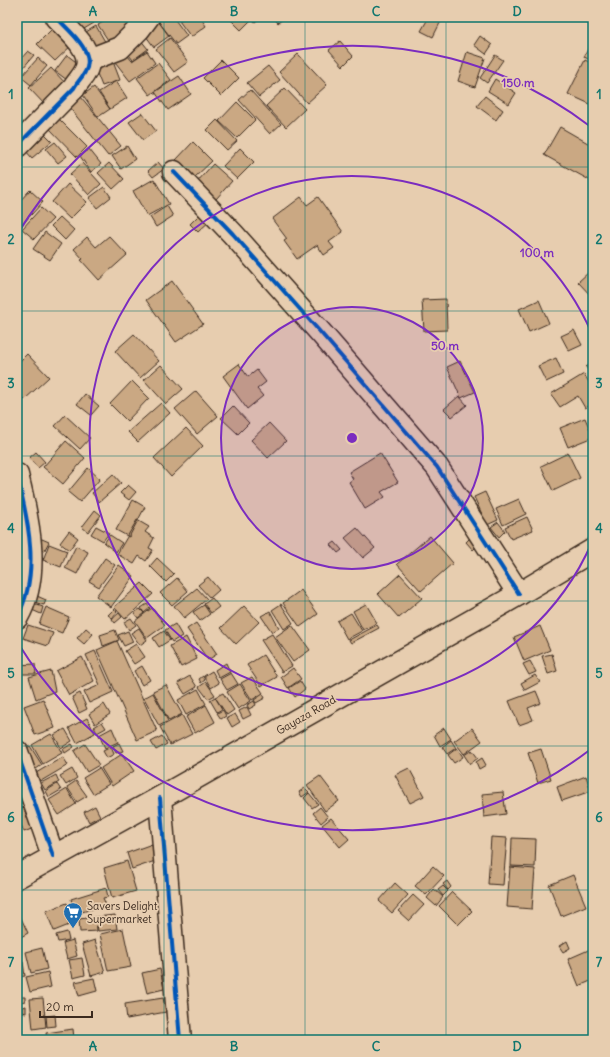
<svg xmlns="http://www.w3.org/2000/svg" width="610" height="1057" font-family="Delius,sans-serif">
<style>
.building{fill:#caa883;stroke:#3b2a1e}
.lines{fill:none;stroke-linecap:round;stroke-linejoin:round}
.minor-casing{stroke:#3b2a1e;stroke-width:25}
.major-casing{stroke:#3b2a1e;stroke-width:25}
.minor{stroke:#e7cdaf;stroke-width:22}
.major{stroke:#e7cdaf;stroke-width:22}
.cycleway-casing{stroke:#e7cdaf;stroke-width:6}
.cycleway{stroke:#0057b8;stroke-width:4}
.grid{fill:none;stroke:#0f766e;stroke-width:1;stroke-opacity:0.55}
.ring{fill:none;stroke:#7b2cbf;stroke-width:2}
.labels{text-anchor:middle;dominant-baseline:central;stroke-width:3.5;stroke-linejoin:round;paint-order:stroke}
.street-label{font-size:11px;fill:#3b2a1e;stroke:#e7cdaf}
.poi-label{font-size:11px;fill:#3b2a1e;stroke:#e7cdaf;text-anchor:start}
.centre{fill:#7b2cbf;stroke:#e7cdaf;stroke-width:2}
.ring-label{font-size:12px;text-anchor:middle;font-weight:bold;fill:#7b2cbf;stroke:#e7cdaf;stroke-width:3.5;stroke-linejoin:round;paint-order:stroke}
.neatline{fill:none;stroke:#0f766e;stroke-width:1.5}
.grid-label{font-size:13px;text-anchor:middle;font-weight:bold;fill:#0f766e}
</style>
<rect width="100%" height="100%" fill="#e7cdaf"/>
<filter id="ink" filterUnits="userSpaceOnUse"><feTurbulence type="fractalNoise" baseFrequency=".025" numOctaves="2"/><feDisplacementMap in="SourceGraphic" scale="8" xChannelSelector="R" yChannelSelector="G"/><feConvolveMatrix kernelMatrix="1 2 1 2 8 2 1 2 1" color-interpolation-filters="sRGB"/></filter>
<g filter="url(#ink)">
<path class="building" d="M70 17H90L94 23 79 32Z
M111 17H123L133 33 112 46 98 25Z
M155 17H173L187 36 176 44Z
M185 17H200L206 26 191 37 179 21Z
M228 17H248L251 20 241 30Z
M250 17H261L255 22Z
M273 17H285L278 23Z
M429 17H443L433 37 421 31Z
M158 21 169 36 154 47 143 32Z
M56 25 74 43 55 61 37 44Z
M96 26 107 45 91 53 81 35Z
M480 36 492 45 486 54 474 45Z
M170 38 188 62 174 72 156 49Z
M140 39 148 49 133 60 125 50Z
M593 39V61L584 57Z
M340 41 353 56 343 66 329 50Z
M123 50 132 61 147 51 155 63 130 81 112 58Z
M28 51 34 55 17 75V63Z
M467 52 485 58 475 87 458 81Z
M298 54 327 85 307 103 279 72Z
M67 55 84 68 71 83 55 71Z
M495 55 503 60 487 83 480 78Z
M38 58 47 66 31 85 21 77Z
M112 59 120 80 102 86 94 66Z
M221 60 239 78 221 96 203 78Z
M585 60 593 64V97L590 104 568 94Z
M158 63 171 80 150 95 137 78Z
M268 66 280 80 259 97 247 83Z
M51 68 68 86 46 106 29 88Z
M179 76 191 94 168 110 155 92Z
M495 79 516 93 509 104 488 91Z
M116 81 127 98 110 109 99 92Z
M94 87 110 109 98 117 83 95Z
M285 88 305 109 286 127 266 106Z
M250 90 281 124 270 134 239 100Z
M485 96 503 110 496 120 477 106Z
M81 97 121 146 108 156 69 107Z
M237 102 255 120 237 138 219 121Z
M142 113 156 131 143 140 129 122Z
M58 118 87 147 77 157 48 127Z
M217 120 237 141 227 150 207 130Z
M560 127 593 146V182L544 155Z
M44 133 52 141 32 158 25 150Z
M55 142 67 156 58 163 46 149Z
M193 142 212 161 194 178 176 160Z
M127 146 135 159 121 169 112 156Z
M240 148 254 162 237 179 223 166Z
M89 149 101 164 91 172 80 156Z
M158 162 164 169 153 177 148 171Z
M82 163 101 184 89 195 70 174Z
M109 163 124 179 113 189 98 173Z
M213 164 232 181 216 199 197 182Z
M154 179 169 204 147 216 133 191Z
M68 184 87 202 70 219 52 202Z
M104 187 111 197 97 208 89 198Z
M30 190 43 202 19 228 17 226V204Z
M301 197 307 205 318 197 343 232 329 242 334 248 324 255 317 245 297 259 284 241 287 239 272 219Z
M167 206 173 216 156 227 150 217Z
M41 208 53 219 34 239 22 229Z
M205 209 213 218 198 232 190 224Z
M60 217 74 230 65 240 51 226Z
M45 232 61 244 50 260 33 249Z
M109 236 127 255 99 280 81 260 83 259 74 249 87 237 96 247Z
M589 272 593 276V298L578 282Z
M172 281 203 324 176 342 146 300Z
M446 299 447 330 424 331 422 300Z
M539 300 549 323 529 332 519 309Z
M574 330 582 345 569 351 561 336Z
M134 334 159 361 140 378 115 351Z
M27 354 49 377 24 400 17 392V364Z
M556 358 563 374 546 382 538 366Z
M460 361 475 392 461 398 447 367Z
M593 362V371L590 373 586 367Z
M239 364 248 377 257 370 266 382 257 389 263 396 247 409 223 376Z
M161 365 183 389 166 404 144 380Z
M584 374 593 389V404L585 408 578 396 560 407 551 394Z
M132 381 149 398 127 421 110 404Z
M196 391 218 416 197 434 175 409Z
M85 394 99 406 91 415 77 404Z
M459 396 467 405 452 417 444 409Z
M161 403 170 413 138 442 128 432Z
M233 406 249 423 238 434 221 418Z
M65 415 90 438 80 449 55 426Z
M585 418 593 437 568 447 560 428Z
M269 423 286 441 268 458 251 440Z
M186 428 203 446 171 477 154 458Z
M66 441 85 458 63 484 43 467Z
M36 452 45 462 38 468 29 458Z
M380 453 398 482 381 492 385 497 365 509 349 482 353 479 349 472Z
M568 453 580 478 553 491 541 466Z
M88 468 100 479 80 502 68 492Z
M113 474 121 483 99 502 92 493Z
M128 485 136 492 129 500 120 493Z
M485 492 498 520 487 525 474 497Z
M519 499 526 514 503 525 496 509Z
M133 500 145 507 129 537 116 530Z
M95 510 101 515 88 532 82 527Z
M527 517 533 530 511 539 505 527Z
M137 520 149 527 145 532 154 538 149 548 153 550 146 561 139 556 134 564 117 554Z
M498 522 505 531 499 537 491 527Z
M96 526 109 533 103 541 91 534Z
M357 528 375 548 363 558 345 538Z
M69 531 78 538 69 550 60 543Z
M110 535 122 543 116 552 104 543Z
M430 536 453 563 421 591 397 564Z
M471 537 478 545 473 550 466 542Z
M42 539 49 542 44 551 38 548Z
M335 542 342 550 338 553 331 545Z
M49 544 67 551 61 567 43 560Z
M76 546 88 552 77 574 65 568Z
M105 558 115 565 99 587 89 581Z
M157 558 174 574 166 582 150 566Z
M119 565 134 576 111 607 96 596Z
M400 574 422 598 399 618 378 594Z
M208 577 219 590 210 598 198 585Z
M177 578 188 591 172 605 160 593Z
M142 583 153 594 125 619 114 607Z
M197 588 207 599 184 618 174 606Z
M301 590 318 614 300 627 283 603Z
M37 596 46 600 44 605 34 602Z
M212 598 219 607 211 613 204 604Z
M34 604 43 607 41 614 32 610Z
M147 604 150 608 144 613 141 608Z
M281 604 293 623 284 629 272 610Z
M366 604 377 623 363 630 353 611Z
M204 605 210 614 200 621 193 612Z
M244 606 259 622 236 644 221 628Z
M46 607 69 617 62 633 39 624Z
M152 608 165 625 147 638 135 621Z
M114 609 117 612 112 618 108 615Z
M140 609 144 613 138 618 134 613Z
M270 611 279 628 272 632 261 616Z
M119 613 122 617 115 623 112 619Z
M351 613 362 631 347 639 337 621Z
M131 618 136 625 129 630 124 622Z
M196 623 217 654 208 660 187 629Z
M175 624 182 636 172 642 165 630Z
M28 625 53 633 48 646 23 638Z
M292 625 310 650 293 662 275 637Z
M377 625 379 628 351 643 349 640Z
M540 626 550 650 524 661 514 637Z
M86 628 93 634 84 644 77 638Z
M139 628 147 640 140 645 131 633Z
M115 630 119 640 103 646 100 635Z
M128 631 133 642 124 646 118 635Z
M164 631 170 640 159 647 153 638Z
M272 634 292 666 282 672 261 640Z
M186 637 197 659 181 667 170 646Z
M117 641 157 731 137 740 97 650Z
M136 644 145 657 134 664 125 651Z
M95 651 113 692 89 703 84 692 100 685 86 655Z
M552 654 557 671 548 674 542 656Z
M263 655 277 677 261 686 247 665Z
M82 657 94 681 69 695 56 671Z
M530 661 536 672 529 675 523 664Z
M226 663 230 672 219 678 215 670Z
M35 664 36 674H17V665Z
M142 666 150 680 142 685 134 671Z
M293 668 301 679 288 688 281 677Z
M51 671 55 691 36 699 29 677Z
M212 671 219 683 211 688 204 676Z
M231 673 238 684 227 690 220 679Z
M535 675 540 682 525 690 521 683Z
M190 676 197 687 185 694 178 683Z
M203 676 205 680 201 683 199 679Z
M252 677 263 693 252 700 241 683Z
M300 681 305 689 295 697 289 688Z
M206 682 215 695 208 699 199 687Z
M240 684 251 701 238 709 227 692Z
M166 685 182 714 169 721 153 691Z
M198 689 206 704 186 715 178 700Z
M536 691 541 703 528 708 533 720 519 725 509 701Z
M80 693 87 709 79 713 72 697Z
M153 693 168 721 159 726 144 698Z
M223 693 234 710 227 715 215 697Z
M263 694 265 698 256 703 254 700Z
M215 697 222 709 217 712 210 700Z
M43 699 55 728 35 735 24 706Z
M254 701 256 705 249 709 247 705Z
M104 704 110 714 95 724 89 714Z
M206 705 215 722 195 733 186 717Z
M247 707 251 715 243 719 239 711Z
M223 710 226 716 221 719 217 713Z
M235 714 240 722 232 727 227 718Z
M182 715 192 734 170 745 160 727Z
M87 718 95 733 77 743 69 728Z
M102 722 106 728 97 733 94 727Z
M112 728 118 742 105 748 99 735Z
M444 728 451 739 440 746 434 735Z
M472 728 482 741 464 754 454 741Z
M65 729 72 741 61 748 54 735Z
M51 734 62 753 43 764 32 745Z
M162 736 167 744 156 750 151 742Z
M451 740 456 748 447 754 442 747Z
M119 743 123 751 116 753 113 746Z
M72 744 74 747 65 753 63 749Z
M85 744 99 765 87 772 74 751Z
M30 746 42 765 33 771 21 751Z
M111 747 114 754 107 758 103 751Z
M457 748 463 757 454 763 448 755Z
M541 749 551 779 538 783 528 753Z
M472 750 478 758 470 764 464 755Z
M122 754 134 771 112 786 101 768Z
M63 757 68 765 41 781 36 773Z
M482 758 486 765 479 769 476 762Z
M99 768 109 784 93 794 83 778Z
M409 768 424 796 410 803 395 775Z
M72 769 77 778 66 785 60 776Z
M56 775 59 782 45 790 41 783Z
M320 776 339 801 325 811 307 785Z
M586 776 591 791 562 801 557 787Z
M76 781 87 796 77 802 67 787Z
M57 784 61 790 49 797 46 791Z
M305 788 309 792 302 797 299 792Z
M67 789 76 804 59 815 49 800Z
M503 792 506 814 484 817 482 794Z
M309 793 318 804 312 808 304 798Z
M17 794 22 804 17 806Z
M31 804 39 826 24 832 17 815V810Z
M95 806 100 816 89 822 84 812Z
M320 807 328 817 321 823 313 813Z
M331 818 349 839 340 847 322 825Z
M491 837 507 838 503 885 488 884Z
M512 838 536 839 535 867 511 866Z
M152 844 158 860 132 869 127 853Z
M127 861 136 891 112 898 104 868Z
M433 866 444 876 426 895 415 886Z
M510 867 535 869 532 909 507 907Z
M573 875 586 906 561 916 549 885Z
M447 881 451 887 448 890 443 884Z
M395 883 408 895 392 913 379 901Z
M443 886 448 891 443 896 438 890Z
M106 888 108 897 103 898 106 905 75 914 71 899Z
M434 889 443 897 436 906 427 898Z
M452 892 472 911 458 925 439 906Z
M413 895 424 905 409 921 398 911Z
M67 903 74 923 54 931 46 911Z
M115 915 117 929 98 931 96 917Z
M96 917 97 931 80 932 79 919Z
M21 918 28 933 17 939V920Z
M123 929 131 967 108 971 100 934Z
M67 932 69 940 58 942 56 935Z
M73 940 77 956 67 959 63 943Z
M95 940 105 972 91 976 82 944Z
M567 941 570 948 563 952 559 946Z
M42 948 47 969 31 973 26 952Z
M593 948V980L579 986 568 959Z
M82 958 85 975 73 978 69 960Z
M17 962H23L25 976 17 977Z
M160 969 164 989 147 993 142 973Z
M48 972 51 987 30 992 26 977Z
M94 978 97 991 79 996 75 982Z
M20 997H25V1001L20 1002Z
M43 998 46 1027 33 1029 30 999Z
M163 998 166 1012 127 1019 125 1004Z
M26 1006V1013L22 1012V1007Z
M55 1015 56 1026 47 1027 46 1016Z
M73 1029 74 1039 47 1040 46 1033Z"/>
<g class="lines">
<defs>
<path id="minor" d="M89 60 120 48 139 29 148 17
M17 146 74 88C77 82 82 78 85 72 97 52 68 30 56 17
M174 172 233 234 321 333 437 467 519 594
M17 475C28 519 41 575 17 617
M17 752 53 856
M160 798 180 1040"/>
<path id="major" d="M17 877 160 798 519 594 593 550"/>
</defs>
<use href="#minor" class="minor-casing"/>
<use href="#major" class="major-casing"/>
<use href="#minor" class="minor"/>
<use href="#major" class="major"/>
<defs>
<path id="cycleway" d="M17 146 74 88C77 82 82 78 85 72 97 52 68 30 56 17
M174 172 233 234 321 333 437 467 519 594
M17 475C28 519 41 575 17 617
M17 752 53 856
M160 798 180 1040"/>
</defs>
<use href="#cycleway" class="cycleway-casing"/>
<use href="#cycleway" class="cycleway"/>
</g>
</g>
<path class="grid" d="M164 17V1040M305 17V1040M446 17V1040M17 167H593M17 311H593M17 456H593M17 601H593M17 746H593M17 890H593"/>
<circle cx="352" cy="438" r="131" fill="#7b2cbf" fill-opacity=".12"/>
<g class="ring">
<circle cx="352" cy="438" r="131"/>
<path d="M592 542A262 262 0 1 1 592 334"/>
<path d="M591 749A392 392 0 0 1 18 643M18 233A392 392 0 0 1 591 127"/>
</g>
<defs>
<symbol id="supermarket-pin" viewBox="-11 -11 22 30"><path d="M0 17L-7.5 6A9.5 9.5 0 1 1 7.5 6Z" fill="#1f6fb2" stroke="#e7cdaf"/><path d="M-6-5.5h2.5l.6 2H6L4.5 2H-2.5L-4.4-4H-6ZM-1.5 3.2a1.3 1.3 0 1 0 .1 0ZM3 3.2a1.3 1.3 0 1 0 .1 0Z" fill="#fff"/></symbol>
</defs>
<g fill-rule="evenodd">
<use href="#supermarket-pin" x="62" y="901" width="22" height="30"/>
</g>
<g class="labels">
<g class="street-label">
<text transform="translate(306 715) rotate(-30)">Gayaza Road</text>
</g>
<g class="poi-label">
<text x="87" y="906">Savers Delight<tspan x="87" dy="13">Supermarket</tspan></text>
</g>
</g>
<circle cx="352" cy="438" r="6" class="centre"/>
<g class="ring-label">
<text x="518" y="87">150 m</text>
<text x="537" y="257">100 m</text>
<text x="445" y="350">50 m</text>
</g>
<rect width="610" height="1057" fill="none" stroke="#e7cdaf" stroke-width="44"/>
<path d="M40 1011v6h52v-6" fill="none" stroke="#3b2a1e" stroke-width="2"/>
<text x="46" y="1011" font-size="12" fill="#3b2a1e" stroke="#e7cdaf" stroke-width="3" paint-order="stroke">20 m</text>
<rect x="22" y="22" width="566" height="1013" class="neatline"/>
<g class="grid-label">
<text x="93" y="16">A</text>
<text x="234" y="16">B</text>
<text x="376" y="16">C</text>
<text x="517" y="16">D</text>
<text x="11" y="99">1</text>
<text x="599" y="99">1</text>
<text x="11" y="244">2</text>
<text x="599" y="244">2</text>
<text x="11" y="388">3</text>
<text x="599" y="388">3</text>
<text x="11" y="533">4</text>
<text x="599" y="533">4</text>
<text x="11" y="678">5</text>
<text x="599" y="678">5</text>
<text x="11" y="822">6</text>
<text x="599" y="822">6</text>
<text x="11" y="967">7</text>
<text x="599" y="967">7</text>
<text x="93" y="1051">A</text>
<text x="234" y="1051">B</text>
<text x="376" y="1051">C</text>
<text x="517" y="1051">D</text>
</g>
</svg>
